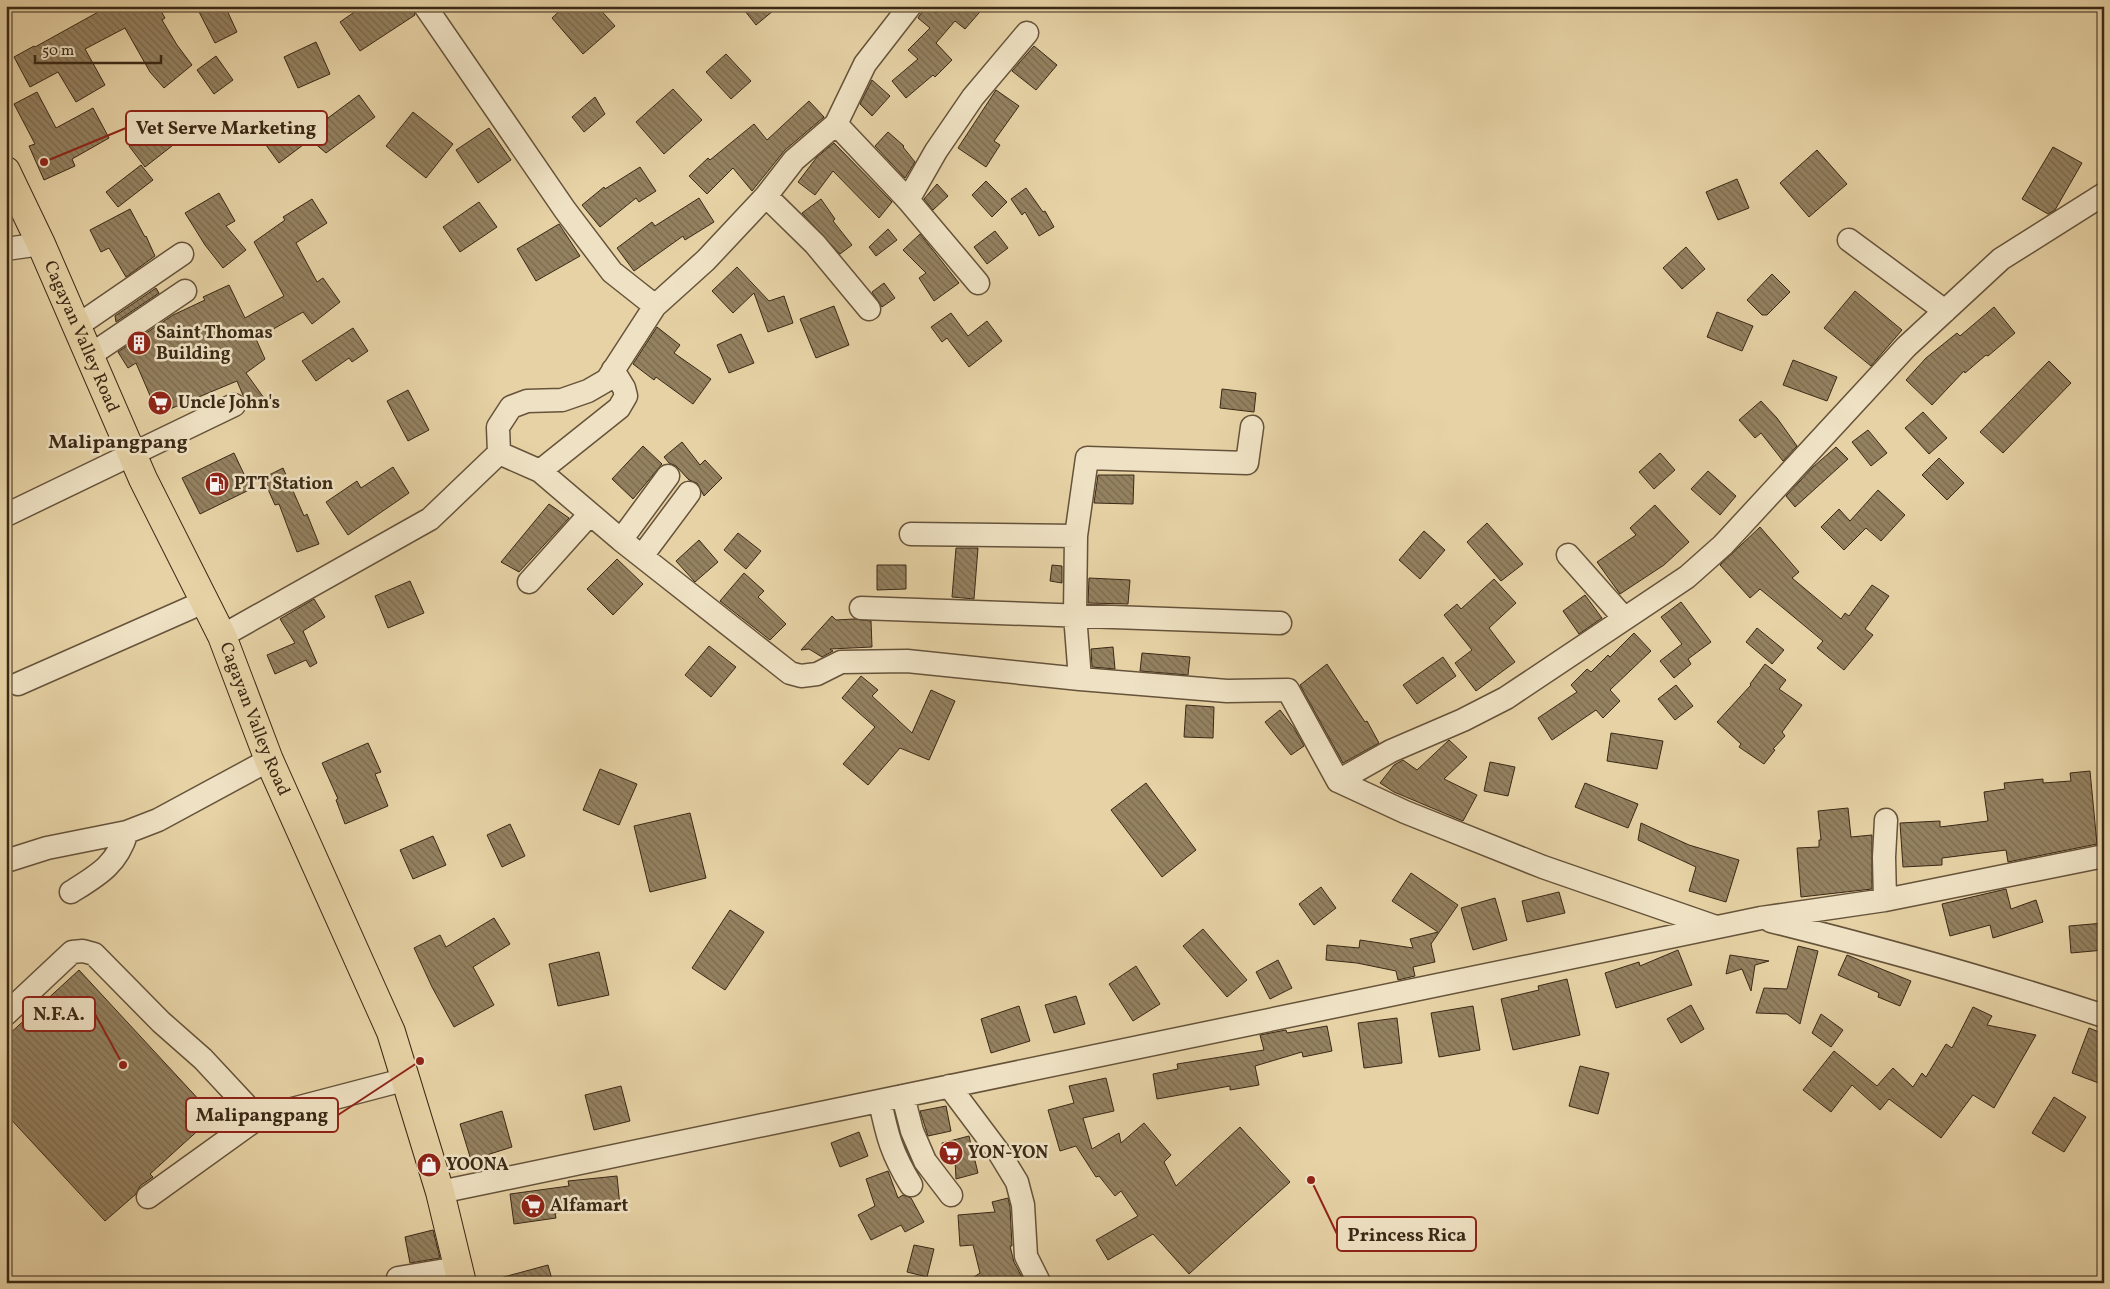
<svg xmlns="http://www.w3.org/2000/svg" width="2110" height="1289" font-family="Vollkorn,serif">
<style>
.building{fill:url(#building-back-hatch);stroke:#3b2916}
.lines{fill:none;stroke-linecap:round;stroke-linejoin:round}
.minor-casing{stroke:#66533a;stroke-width:25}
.highway-casing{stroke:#3b2916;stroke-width:30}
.minor{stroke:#efe2c4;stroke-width:22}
.highway{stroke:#e6d2a5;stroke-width:28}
.labels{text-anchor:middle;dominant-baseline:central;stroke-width:5;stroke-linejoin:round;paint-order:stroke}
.poi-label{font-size:18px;font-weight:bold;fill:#3b2916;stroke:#efe2c4;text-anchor:start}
.street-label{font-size:18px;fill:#3b2916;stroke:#efe2c4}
.quarter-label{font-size:20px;font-weight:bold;fill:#3b2916;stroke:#efe2c4}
.leader{fill:none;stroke:#8f2418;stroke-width:2}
.callout-dot{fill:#8f2418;stroke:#efe2c4;stroke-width:2}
.callout{fill:#efe2c4;stroke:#8f2418;stroke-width:2}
.callout-label{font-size:19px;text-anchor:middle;font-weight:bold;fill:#3b2916}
</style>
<defs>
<pattern id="building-back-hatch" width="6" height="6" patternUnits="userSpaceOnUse" patternTransform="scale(1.25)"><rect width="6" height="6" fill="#948160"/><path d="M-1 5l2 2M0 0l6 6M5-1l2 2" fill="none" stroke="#7a6a4e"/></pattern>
</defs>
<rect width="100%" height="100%" fill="#e6d2a5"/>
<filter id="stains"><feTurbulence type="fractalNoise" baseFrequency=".004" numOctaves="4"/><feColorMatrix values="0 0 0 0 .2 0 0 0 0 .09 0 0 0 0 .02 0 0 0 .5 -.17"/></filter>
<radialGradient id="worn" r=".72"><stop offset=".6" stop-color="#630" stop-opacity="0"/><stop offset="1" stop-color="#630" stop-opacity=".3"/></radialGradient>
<path class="building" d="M109 6H158L165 18 162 20 177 45 192 65 164 88 150 72 125 28 85 49 105 85 76 102 58 72 30 87 14 57 34 46 35 47Z
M196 6H225L237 32 215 43Z
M363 6H412L415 15 360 51 340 22Z
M565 6H597L615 26 583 54 552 18Z
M741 6H779L756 25Z
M926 6 936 13 940 8 938 6H985L965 29 955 21 936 43 952 60 935 77 933 75 906 98 892 81 918 59 908 50 930 28 918 18Z
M316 42 330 74 298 88 284 57Z
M1034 46 1057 65 1036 90 1012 71Z
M726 54 751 81 731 99 706 72Z
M216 56 233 80 214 94 197 70Z
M872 80 890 96 872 116 860 104Z
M673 89 702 120 664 154 636 122Z
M996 90 1019 106 994 141 1000 145 986 167 958 148Z
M37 92 56 128 93 108 109 138 72 159 75 166 44 180 29 146 35 144 14 104Z
M359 95 375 117 326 153 305 135Z
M595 97 605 114 584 132 572 117Z
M809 101 824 117 785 150 752 191 733 168 707 194 689 176 708 158 710 160 754 124 767 140Z
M413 112 453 144 426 178 386 146Z
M282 116 303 145 279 163 258 134Z
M160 121 177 142 145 167 129 146Z
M489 128 511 160 478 183 456 150Z
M888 132 904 146 903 147 915 162 905 178 875 146Z
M834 143 892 202 879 218 833 171 815 195 798 182 817 157Z
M2053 147 2082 163 2055 210 2048 214 2022 199Z
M1817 150 1847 184 1809 217 1780 183Z
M141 165 153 180 118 207 106 192Z
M640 167 656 191 639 202 636 198 600 227 582 205 604 187 605 189Z
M1737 179 1749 208 1718 220 1706 192Z
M986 181 1007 202 992 217 972 195Z
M937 184 948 196 933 210 924 199Z
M1026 188 1043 212 1045 211 1054 227 1039 236 1025 212 1022 215 1011 199Z
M219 193 235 221 226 226 246 250 223 268 205 245 185 213Z
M699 198 714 222 685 240 683 236 634 271 617 248 652 222 655 226Z
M312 199 327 223 296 243 317 282 323 278 340 302 312 324 303 312 256 339 265 359 246 373 264 398 247 405 237 381 158 414 136 363 128 368 118 352 173 315 205 300 203 297 229 285 245 318 284 296 254 242 285 220 283 217Z
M821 199 835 219 833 221 852 245 840 254 802 213Z
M479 202 497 227 460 252 443 227Z
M130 209 145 237 146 236 155 256 126 277 109 248 101 252 90 230Z
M559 224 580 256 536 281 517 249Z
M888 229 897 240 876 256 869 247Z
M995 231 1008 248 987 264 974 247Z
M920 234 959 283 934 301 919 278 926 273 903 250Z
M1686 247 1705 269 1682 289 1663 268Z
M737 267 769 301 784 296 793 323 768 332 754 293 733 313 712 291Z
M1772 274 1790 292 1767 315H1762L1747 300Z
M884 283 895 298 882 307 872 292Z
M156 288 159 293 116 322 115 316Z
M1855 291 1902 330 1871 366 1824 328Z
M834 306 849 345 816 358 800 319Z
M1994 307 2015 333 1988 356 1986 355 1965 373 1964 371 1932 405 1906 380 1926 358 1957 333 1960 336Z
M1717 312 1753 326 1742 351 1707 337Z
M951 313 968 336 987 321 1002 341 969 367 947 338 942 342 931 327Z
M657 327 680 345 674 353 711 379 693 404 656 377 654 380 633 364Z
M353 328 368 351 352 362 349 358 316 381 302 361Z
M741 334 754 363 729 373 717 345Z
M1793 360 1837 377 1827 401 1783 385Z
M2049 361 2071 383 2003 453 1980 432Z
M1222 389 1256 393 1254 412 1220 408Z
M408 390 429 430 408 441 387 401Z
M1761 401 1777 418 1797 446 1783 461 1761 433 1755 438 1739 420Z
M1923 412 1947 438 1929 454 1905 428Z
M1868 430 1887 453 1871 466 1852 442Z
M682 442 700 465 705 460 722 478 704 496 697 483 689 480 676 466 669 463 664 457Z
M643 446 662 464 633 499 612 479Z
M1836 447 1848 459 1795 507 1786 496 1813 467Z
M234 453 251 489 200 514 182 478Z
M1660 453 1675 470 1654 489 1639 472Z
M1939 458 1964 483 1947 500 1922 475Z
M393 467 409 493 348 535 326 502 357 481 361 488Z
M283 468 304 516 307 514 319 544 297 552 279 504 275 505 263 478Z
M1708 471 1736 496 1720 515 1691 489Z
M1098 475H1134L1133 504 1094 503Z
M1878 490 1905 515 1881 541 1866 528 1844 550 1821 527 1839 509 1850 521Z
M549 504 569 518 519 572 501 562Z
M1655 505 1689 542 1664 565 1620 594 1597 562 1636 535 1630 528Z
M1487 523 1523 564 1501 581 1467 542Z
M1760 527 1799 572 1792 578 1841 619 1845 613 1849 616 1872 585 1889 596 1865 629 1873 635 1844 670 1817 648 1823 641 1760 589 1750 598 1720 565Z
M1424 531 1445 550 1420 579 1399 560Z
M738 533 761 551 746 569 724 550Z
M699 540 718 562 695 582 676 561Z
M956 548H978L974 599 952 597Z
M617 559 643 584 613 615 587 589Z
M877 565H906V589L877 590Z
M1052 565 1062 566V583L1050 581Z
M744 573 764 591 758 597 786 624 770 640 720 601Z
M1089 578 1130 580 1128 604 1088 603Z
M1494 579 1516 603 1489 628 1515 662 1476 691 1455 663 1472 650 1444 615 1457 604 1461 609Z
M410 581 424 613 388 628 375 596Z
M1585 595 1602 618 1579 634 1563 611Z
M314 599 325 617 303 631 317 663 310 667 306 660 275 674 267 655 295 643 280 619Z
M1681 602 1711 642 1688 659 1691 664 1674 678 1660 661 1682 644 1661 617Z
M832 616 836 620 854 619 871 621 872 647 830 649 833 651 822 657 809 649 801 650Z
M1757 628 1784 650 1772 664 1746 642Z
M1634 633 1651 651 1610 690 1620 701 1603 718 1596 710 1552 740 1538 718 1577 692 1571 685 1587 669 1591 672 1608 655 1610 657Z
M709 646 736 667 711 697 685 675Z
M1113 647 1115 669 1092 667 1091 649Z
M1142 653 1190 657 1188 675 1140 671Z
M1443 657 1456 676 1417 704 1403 685Z
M1327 664 1365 722 1367 721 1379 743 1343 763 1300 685Z
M1765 664 1786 680 1779 689 1802 705 1782 732 1785 736 1773 749 1775 750 1764 764 1739 747 1741 744 1717 722 1751 685 1750 684Z
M861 676 878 690 872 696 912 733 931 690 955 701 929 760 900 748 868 785 843 764 875 727 842 698Z
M1676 685 1693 706 1675 720 1658 699Z
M1186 705 1214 707 1213 738 1184 737Z
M1280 710 1294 728 1304 746 1291 755 1265 722Z
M1611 733 1663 741 1657 769 1607 761Z
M1449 740 1467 757 1444 779 1477 795 1463 821 1394 792 1380 783 1394 765 1403 760 1417 770Z
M368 743 381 772 375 774 388 806 345 824 336 800 338 799 322 763Z
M1490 762 1515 767 1508 796 1484 791Z
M600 769 637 784 619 825 583 810Z
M2090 771 2097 844 2008 862 2006 850 1942 858V865L1903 867 1900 823 1940 821V827L1988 821 1984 792 2005 789 2004 783 2043 779V783L2071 781 2070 773Z
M1146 783 1196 850 1162 877 1111 810Z
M1585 783 1638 804 1628 828 1575 807Z
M1848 808 1851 837 1872 835V889L1801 897 1797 848 1819 847V840H1821L1818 811Z
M690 813 706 878 650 892 634 826Z
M1641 823 1689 845 1739 860 1726 902 1689 891 1696 867 1638 840Z
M510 824 525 856 502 867 487 835Z
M433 836 446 865 413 879 400 850Z
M1411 873 1458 905 1431 944 1435 962 1413 967 1415 976 1398 980 1396 971 1357 963 1326 960 1327 945 1359 948 1360 940 1413 948 1410 939 1438 932 1392 901Z
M1321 887 1336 908 1314 925 1299 904Z
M2006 889 2011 909 2036 900 2043 922 1993 938 1990 925 1950 936 1942 904Z
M1559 892 1565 913 1527 922 1522 901Z
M1495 898 1507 940 1473 950 1461 908Z
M730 910 764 932 725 990 692 968Z
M494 918 510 944 473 967 494 1005 454 1027 432 987 414 948 440 935 446 947Z
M2104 923V950L2071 953 2069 926Z
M1203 929 1247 980 1227 997 1183 946Z
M1798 946 1818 951 1800 1024 1787 1014 1756 1013 1764 988 1787 989Z
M1678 950 1692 985 1616 1008 1605 973 1639 962 1640 966Z
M599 952 609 995 558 1006 549 964Z
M1730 955 1769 961 1755 965 1751 991 1742 969 1726 974Z
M1847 955 1911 981 1900 1006 1878 997 1879 993 1838 975Z
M1278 960 1292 988 1270 999 1256 972Z
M1136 966 1160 1004 1133 1021 1109 984Z
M79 970 214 1116 150 1174 153 1177 140 1186 136 1194 105 1221 6 1114V1037Z
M1567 979 1580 1035 1513 1050 1501 999 1539 990 1538 986Z
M1076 996 1085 1024 1054 1033 1045 1005Z
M1691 1005 1704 1029 1681 1043 1667 1019Z
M1019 1006 1030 1041 991 1053 981 1019Z
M1473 1006 1480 1050 1439 1057 1431 1013Z
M1973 1007 1992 1016 1987 1025 2036 1035 1994 1108 1973 1095 1941 1138 1889 1099 1880 1110 1852 1085 1831 1112 1803 1090 1834 1051 1877 1086 1893 1068 1913 1087 1922 1073 1926 1077 1946 1044 1952 1048Z
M1821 1014 1843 1030 1831 1047 1812 1033Z
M1397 1018 1402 1063 1364 1068 1358 1023Z
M1327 1026 1332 1051 1303 1057 1302 1052 1255 1066 1259 1085 1230 1090V1086L1157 1099 1153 1074 1178 1069 1177 1064 1264 1050 1260 1035 1286 1030 1287 1033Z
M2089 1028 2104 1034V1085L2072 1073Z
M1580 1066 1609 1073 1598 1114 1569 1106Z
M1106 1078 1114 1111 1083 1118 1092 1149 1119 1133 1121 1143 1144 1123 1171 1155 1164 1162 1176 1186 1240 1127 1290 1182 1189 1274 1153 1234 1108 1260 1096 1240 1138 1216 1121 1191 1115 1196 1099 1176 1096 1177 1076 1146 1060 1151 1048 1110 1074 1103 1069 1086Z
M621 1086 630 1121 594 1130 585 1095Z
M2054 1097 2086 1117 2064 1152 2032 1133Z
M946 1106 951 1131 928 1136 920 1111Z
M502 1111 512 1147 471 1160 460 1124Z
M859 1132 868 1156 840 1167 831 1143Z
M969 1136 978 1173 956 1179 955 1160H946L942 1143Z
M888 1171 898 1198 903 1195 911 1198 924 1222 905 1232 901 1225 871 1240 858 1215 875 1206 866 1179Z
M617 1176 620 1206 555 1213 556 1218 514 1224 510 1194 569 1186 568 1181Z
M1008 1198 1010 1207 1012 1246H1010L1014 1262 1025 1283H965L980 1273 973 1245 960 1246 958 1215 995 1212 992 1202Z
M433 1230 440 1258 410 1263 405 1237Z
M914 1245 934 1249 927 1277 907 1272Z
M548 1265 553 1283H501L500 1278Z"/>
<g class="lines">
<defs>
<path id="minor" d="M425 6 565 210 612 272 655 306
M836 124 908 200 978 283
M766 196 815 244 869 309
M908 200 936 151 973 97 1027 33
M1849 240 1945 311
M6 249 41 244
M77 326 182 254
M89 356 185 291
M499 453 498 427 511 407 527 401 562 400 588 391 607 380 655 306 706 260 766 196 794 160 836 124 865 64 910 6
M540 471 619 408 626 396 624 388 613 370
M6 515 234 405
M911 534 1076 536
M621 540 668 476
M1568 555 1624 618
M642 556 689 493
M529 582 590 514
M861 608 1280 623
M222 636 430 519 499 453 540 471 621 540 790 673 801 676 817 674 841 662 907 661 1080 679 1227 691 1288 690 1338 781 1405 812 1543 867 1716 927
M1080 679 1075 615 1076 536 1087 458 1247 463 1252 427
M18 684 206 601
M1338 781 1391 751 1463 720 1506 698 1687 577 1723 545 1906 347 2001 259 2104 194
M6 861 47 848 127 832 158 820 269 760
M71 892C98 875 117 865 127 832
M1885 900 1884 857 1886 820
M1771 921C1883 949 1994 980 2104 1016
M6 1014 72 952 83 951 94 954 161 1022 203 1059 258 1118
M949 1086 1000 1154 1017 1182 1023 1205 1026 1256 1039 1282
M903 1096 912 1131 925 1161 951 1195
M880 1101C887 1136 892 1154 911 1185
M440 1192 1761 918 1885 900 2104 856
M148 1197 258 1118 407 1079
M398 1278 458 1268"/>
<g id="highway">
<path id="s1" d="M6 171 41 244 143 479 222 636 269 760 391 1032 440 1192 462 1283"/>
</g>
</defs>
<use href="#minor" class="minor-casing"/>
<use href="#highway" class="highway-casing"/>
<use href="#minor" class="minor"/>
<use href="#highway" class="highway"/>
</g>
<defs>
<symbol id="building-disc" viewBox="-11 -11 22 22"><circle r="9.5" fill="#8f2418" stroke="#efe2c4"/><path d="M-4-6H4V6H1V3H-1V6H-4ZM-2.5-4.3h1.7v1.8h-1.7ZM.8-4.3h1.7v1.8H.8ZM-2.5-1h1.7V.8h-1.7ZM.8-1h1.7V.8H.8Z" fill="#fff"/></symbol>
<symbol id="supermarket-disc" viewBox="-11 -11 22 22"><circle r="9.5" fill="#8f2418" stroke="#efe2c4"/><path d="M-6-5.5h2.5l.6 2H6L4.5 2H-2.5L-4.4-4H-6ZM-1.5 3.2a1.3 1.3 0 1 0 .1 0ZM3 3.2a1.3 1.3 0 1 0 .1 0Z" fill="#fff"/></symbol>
<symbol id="fuel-disc" viewBox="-11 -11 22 22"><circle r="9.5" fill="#8f2418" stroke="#efe2c4"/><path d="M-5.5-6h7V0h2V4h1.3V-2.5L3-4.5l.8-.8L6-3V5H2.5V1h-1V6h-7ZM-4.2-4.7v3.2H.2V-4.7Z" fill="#fff"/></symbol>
<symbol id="shop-disc" viewBox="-11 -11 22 22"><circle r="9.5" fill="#8f2418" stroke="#efe2c4"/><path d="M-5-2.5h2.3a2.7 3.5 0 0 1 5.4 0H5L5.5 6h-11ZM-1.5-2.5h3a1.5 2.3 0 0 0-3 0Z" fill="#fff"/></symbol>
</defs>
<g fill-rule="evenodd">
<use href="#building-disc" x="125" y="329" width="28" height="28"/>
<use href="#supermarket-disc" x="146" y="389" width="28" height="28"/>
<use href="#fuel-disc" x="203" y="470" width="28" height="28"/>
<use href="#supermarket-disc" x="937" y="1139" width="28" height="28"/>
<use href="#shop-disc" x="415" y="1151" width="28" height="28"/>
<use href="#supermarket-disc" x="519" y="1192" width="28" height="28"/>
</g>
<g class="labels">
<g class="poi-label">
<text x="156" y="333">Saint Thomas<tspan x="156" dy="21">Building</tspan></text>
<text x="178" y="403">Uncle John's</text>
<text x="234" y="484">PTT Station</text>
<text x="968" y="1153">YON-YON</text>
<text x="446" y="1165">YOONA</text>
<text x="550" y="1206">Alfamart</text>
</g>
<g class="street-label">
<text stroke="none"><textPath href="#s1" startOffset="182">Cagayan Valley Road</textPath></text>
<text stroke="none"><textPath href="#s1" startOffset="602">Cagayan Valley Road</textPath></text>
</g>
<g class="quarter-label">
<text x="118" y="443">Malipangpang</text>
</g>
</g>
<path class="leader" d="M44 162L126 128M123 1065L95 1014M420 1061L338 1115M1311 1180L1337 1234"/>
<g class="callout-dot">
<circle cx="44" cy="162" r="5"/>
<circle cx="123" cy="1065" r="5"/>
<circle cx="420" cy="1061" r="5"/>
<circle cx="1311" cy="1180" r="5"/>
</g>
<g class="callout">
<rect x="126" y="111" width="201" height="34" rx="5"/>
<rect x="23" y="997" width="72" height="34" rx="5"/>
<rect x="186" y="1098" width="152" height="34" rx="5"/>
<rect x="1337" y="1217" width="139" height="34" rx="5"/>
</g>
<g class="callout-label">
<text x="226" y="134">Vet Serve Marketing</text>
<text x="59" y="1020">N.F.A.</text>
<text x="262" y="1121">Malipangpang</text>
<text x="1407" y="1241">Princess Rica</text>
</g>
<rect width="2110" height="1289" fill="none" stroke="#e6d2a5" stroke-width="25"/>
<rect x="8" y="8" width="2095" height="1274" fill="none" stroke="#3b2916" stroke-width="2.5"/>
<rect x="12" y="12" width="2085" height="1264" fill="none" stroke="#3b2916"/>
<path d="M35 55v8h126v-8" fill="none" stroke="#3b2916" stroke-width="2.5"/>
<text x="42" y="55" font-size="15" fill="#3b2916" stroke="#efe2c4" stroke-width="4" paint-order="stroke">50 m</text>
<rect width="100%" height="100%" filter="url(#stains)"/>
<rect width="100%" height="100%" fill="url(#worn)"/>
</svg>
